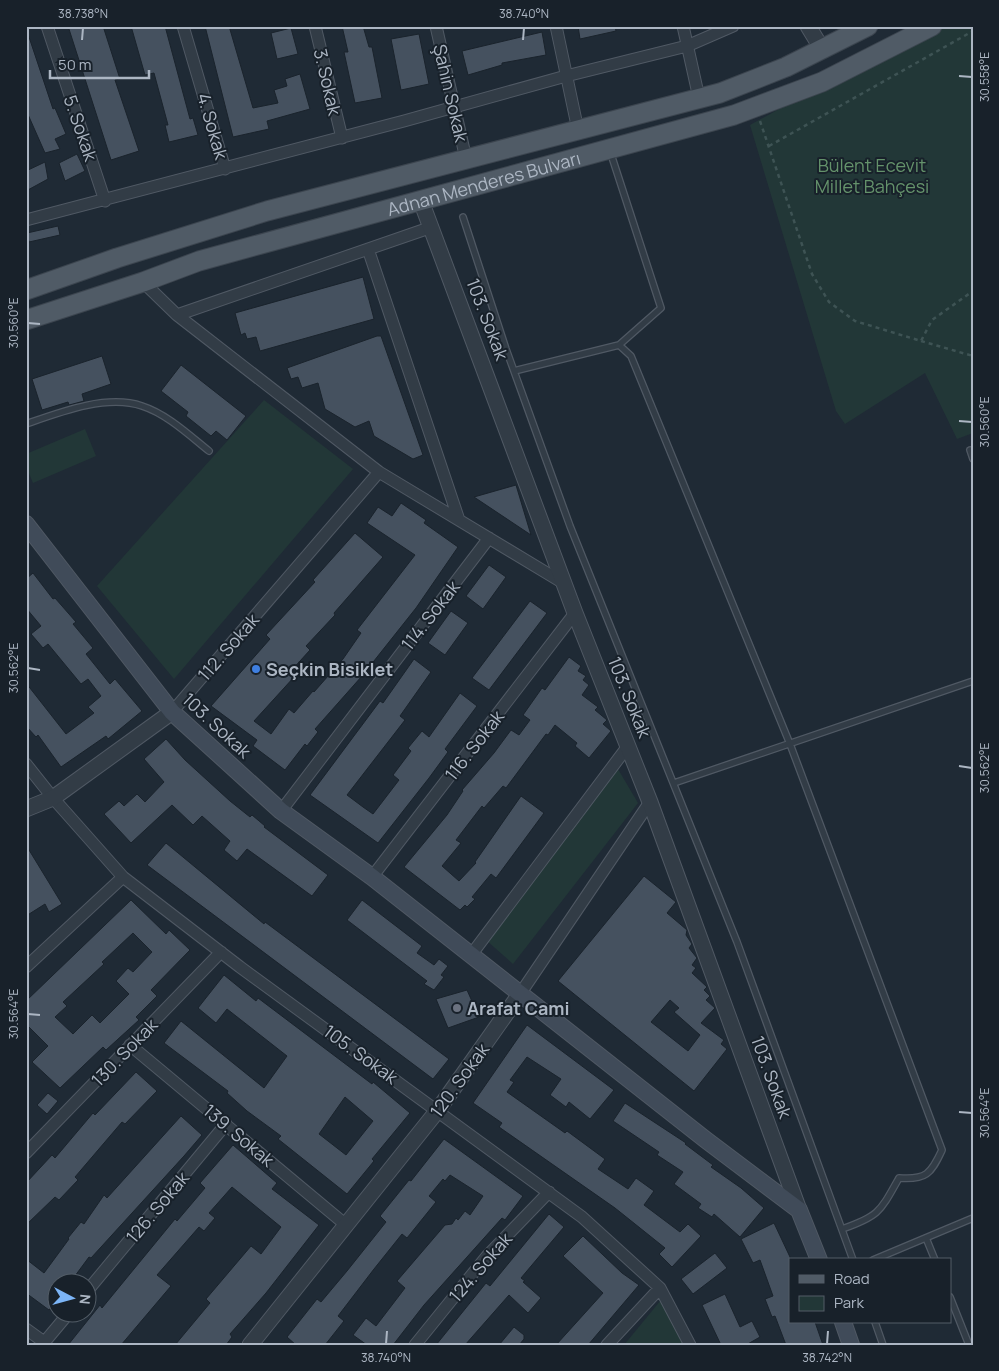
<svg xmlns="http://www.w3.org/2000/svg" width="999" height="1371" font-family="Manrope,sans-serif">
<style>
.green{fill:#223737}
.building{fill:#45515f;stroke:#1a232c;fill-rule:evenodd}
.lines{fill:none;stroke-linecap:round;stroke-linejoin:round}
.service-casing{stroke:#505964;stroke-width:8}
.minor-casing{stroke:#505964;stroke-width:13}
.tertiary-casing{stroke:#505964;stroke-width:17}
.secondary-casing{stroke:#505964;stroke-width:18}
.primary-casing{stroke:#3c454f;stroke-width:21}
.path{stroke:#3e5354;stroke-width:2.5;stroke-dasharray:4 4;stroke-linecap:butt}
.service{stroke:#323c46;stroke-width:5.5}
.minor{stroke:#323c46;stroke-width:11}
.tertiary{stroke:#323c46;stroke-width:15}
.secondary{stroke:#404b59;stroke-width:16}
.primary{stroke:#505b66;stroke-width:19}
.ticks{fill:none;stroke:#acb6c3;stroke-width:2}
.shop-dot{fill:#3f7fe0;stroke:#18212a;stroke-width:2}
.worship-dot{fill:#6b7280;stroke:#18212a;stroke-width:2}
.labels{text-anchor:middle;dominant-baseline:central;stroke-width:4;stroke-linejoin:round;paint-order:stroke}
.street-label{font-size:18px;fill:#acb6c3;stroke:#18212a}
.park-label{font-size:18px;fill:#64926b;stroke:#18212a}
.poi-label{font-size:18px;font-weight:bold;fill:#acb6c3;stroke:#18212a;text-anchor:start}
.neatline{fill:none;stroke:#acb6c3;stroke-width:2}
.ticks-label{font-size:12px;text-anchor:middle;fill:#acb6c3}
</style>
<rect width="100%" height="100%" fill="#1f2a35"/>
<path class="green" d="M930 26H973V433L957 439 925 373 845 424 836 411 750 125Z
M264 400 353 469 174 679 97 586Z
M85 429 96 456 33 483 26 466V454Z
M615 764 638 803 513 964 486 940Z
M661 1300 683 1345H624Z"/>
<path class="building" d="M68 26H103L120 79 115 80 139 151 111 160Z
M131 26H165L190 119 193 118 198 135 169 142 165 125H168L154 73 145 75Z
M205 26H229L253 108 278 103 274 90 287 86 285 79 300 74 310 109 267 121 269 129 233 137Z
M342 26H363L369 47H372L382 98 355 103 344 52H348Z
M578 26H615L616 31 580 39Z
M291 28 298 54 277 59 271 33Z
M542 32 546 55 502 63V65L468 75 462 51Z
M26 34H28L53 109 55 108 66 134 55 139 60 149 45 153 26 110Z
M419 34 429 84 401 90 391 39Z
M77 154 85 171 65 181 59 163Z
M45 162 48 179 26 191V171Z
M58 226 60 235 29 242 27 233Z
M363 277 374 319 260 351 256 337 247 339 245 333 241 335 235 313Z
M377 336H381L423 455 413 459 374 436 369 421 355 427 325 409 318 383 302 388 298 377 291 379 287 368Z
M102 356 111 384 82 394 84 401 69 405 68 402 42 410 32 379Z
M181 365 246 416 227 440 216 431 211 436 186 416 188 412 161 391Z
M516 485 531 535 474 497Z
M401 503 426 520 424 523 458 547 416 608 362 676 315 729 318 732 307 746 305 744 285 770 253 746 257 740 211 706 270 639 266 635 315 582 313 580 355 533 383 557 334 613 335 615 306 646 310 650 290 672 295 676 254 721 271 734 289 709 294 713 313 691 314 692 343 659 361 633 357 630 415 555 367 523 378 507 392 516Z
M489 565 506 577 483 609 466 596Z
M33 573 53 599 55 598 76 622 73 624 93 648 86 654 110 684 115 679 142 711 108 739 106 736 61 767 38 735 36 737 26 726V683L66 734 94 713 88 707 101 696 88 679 81 684 48 644 43 648 31 634 41 626 26 608V579Z
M530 601 547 613 489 690 472 678Z
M451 611 468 623 445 655 428 643Z
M569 657 581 666 578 671 586 676 583 680 589 685 582 695 598 707 595 710 607 720 603 724 611 731 589 758 575 746 577 743 555 725 548 735 546 734 506 788 503 786 484 808 482 806 456 840 461 843 442 866 459 881 476 863 475 862 521 796 544 813 496 878 491 874 472 897 475 899 467 907 465 905 460 910 404 867 447 815 463 791 462 790 494 753 511 730 519 735 530 720 523 715 542 688 545 690Z
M414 659 431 672 400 716 405 720 347 795 363 807 373 814 399 780 393 775 411 751 408 748 422 731 429 737 460 693 477 706 445 749 448 752 429 778 378 843 310 795 380 701 383 703Z
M166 739 185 760 230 801 250 817 252 815 265 826 264 827 328 875 312 896 247 849 237 861 224 850 230 841 202 816 193 825 172 805 131 843 104 814 119 801 124 806 137 794 145 802 164 782 144 759Z
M166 843 264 924 265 922 449 1059 433 1079 147 865Z
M26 845 62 904 49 912 45 904 26 916Z
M644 876 676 902 667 913 687 930 686 935 692 944 689 948 697 958 692 965 696 968 692 973 707 987 704 990 710 996 706 1000 715 1008 701 1023 724 1040 721 1044 727 1049 694 1091 558 981ZM670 1000 679 1008 674 1012 700 1035 688 1051 651 1022Z
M131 900 166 934 169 930 190 950 151 990 157 996 136 1017 139 1020 106 1050 103 1047 60 1088 32 1062 48 1046 26 1024V1001ZM133 933 152 952 133 972 128 968 116 981 129 994 100 1023 92 1015 73 1034 55 1017 67 1006 63 1002 104 964 102 962Z
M362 900 422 946 417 953 434 965 439 959 448 966 441 975 444 977 434 990 424 984 427 981 347 920Z
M224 975 256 1001 258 998 372 1084 373 1082 410 1113 372 1159 374 1161 347 1194 278 1139 281 1136 247 1111 227 1093 228 1091 164 1043 181 1021 264 1088 287 1056 227 1009 216 1023 198 1008ZM345 1097 373 1121 346 1155 319 1134Z
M467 990 479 1017 448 1028 436 999Z
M527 1025 614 1090 590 1119 569 1102 566 1107 550 1095 561 1079 527 1057 510 1080 514 1082 507 1092 565 1133 567 1131 605 1159 598 1169 628 1189 636 1178 654 1191 644 1205 680 1232 688 1224 701 1236 672 1267 659 1254 665 1248 615 1208 499 1127 502 1123 473 1103Z
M136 1072 157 1091 125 1124 122 1122 75 1177 78 1180 59 1200 55 1197 26 1225V1183L52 1155 55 1158 93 1113 95 1115Z
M48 1093 58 1101 47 1114 37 1105Z
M625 1103 686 1143 685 1144 713 1165 711 1167 741 1188 764 1208 740 1237 714 1214 712 1217 698 1208 701 1204 674 1184 683 1172 657 1155 659 1152 613 1121Z
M181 1116 202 1135 184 1156 91 1258 89 1257 69 1284H58V1299L49 1310 26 1293V1259L44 1273 69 1239 68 1238 81 1222 84 1224 104 1195 107 1198Z
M444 1139 523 1196 505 1220 502 1218 424 1305 393 1345H367L353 1335 366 1318 376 1326 405 1288 397 1281 445 1225 452 1224 456 1218 458 1220 465 1211 470 1215 483 1196 450 1175 445 1181 443 1179 429 1196 436 1202 407 1238 402 1234 374 1269 338 1316 344 1321 325 1345H296L287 1337 317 1299 321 1302 347 1271 386 1222 380 1216 409 1180 411 1181Z
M233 1145 277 1183 272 1189 319 1225 266 1293 230 1334 232 1337 226 1345H175L210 1303 206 1299 251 1246 261 1254 281 1227 232 1187 209 1213 215 1218 204 1231 199 1227 157 1275 171 1286 121 1345H68L100 1305 102 1308 175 1219 177 1221 205 1188 200 1183Z
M549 1214 564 1227 521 1278 525 1281 523 1282 541 1298 528 1313 509 1295 465 1345H436L486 1283 490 1286Z
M774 1223 790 1257V1322H815L823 1345H786L775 1316 772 1317 765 1299 773 1296 760 1260 753 1263 741 1239Z
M583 1236 622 1273 639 1285 588 1345H556L603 1293 563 1256Z
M715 1253 727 1268 693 1294 681 1279Z
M725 1294 740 1327 752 1321 760 1337 746 1345H721L702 1305Z
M514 1327 524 1335V1339L519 1345H499Z"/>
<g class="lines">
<defs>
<path id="service" d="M610 151 661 308 619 345
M463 217 506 349 570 526 737 942 853 1260
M514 371 619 345 631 356 790 744 942 1150C931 1174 926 1180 899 1178 880 1212 879 1216 842 1229
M26 424C60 412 107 394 142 406 167 414 189 435 209 451
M970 450 973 459
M674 783 973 681
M926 1238 935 1260
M873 1260 973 1218
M950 1297 969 1345
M875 1322 883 1345"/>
<path id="minor" d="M47 26 105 201
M183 26 225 169
M315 26 342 138
M436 26 466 159
M556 26 578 130
M683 26 699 98
M26 220 404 121 566 76 687 46 733 26
M368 249 459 520
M143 282 177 315 379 472 565 584
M177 315 432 227
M172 712 379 472
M26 764 53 798 123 877 240 967 582 1217 660 1288 690 1345
M281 811 489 538
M372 877 575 613
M471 955 628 746
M26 967 123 877
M520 994 650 802
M130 1045 346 1225
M26 1153 221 952
M88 1290 226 1124
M26 1329 44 1342
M42 1345 68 1314
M415 1345 487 1256 549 1192
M607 1345 660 1288"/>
<path id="tertiary" d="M808 26 822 49
M421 201 575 613 650 802 799 1210
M26 809 53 798 172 712
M250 1345 438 1110 520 994"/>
<path id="secondary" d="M26 524 172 712 281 811 372 877 706 1140 799 1210 819 1260
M843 1322 851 1345"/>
<g id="primary">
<path d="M26 290 117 258 267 211 720 93 786 67 868 26"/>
<path id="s1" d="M26 320 143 282 199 261 734 115 822 82 932 26"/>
</g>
</defs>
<use href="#service" class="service-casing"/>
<use href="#minor" class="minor-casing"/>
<use href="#tertiary" class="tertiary-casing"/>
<use href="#secondary" class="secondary-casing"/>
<use href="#primary" class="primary-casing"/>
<path class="path" d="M760 121 812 274 829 302 855 321 921 341 932 320 973 291
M769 146 973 31
M921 341 973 356"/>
<use href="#service" class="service"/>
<use href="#minor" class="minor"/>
<use href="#tertiary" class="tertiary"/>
<use href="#secondary" class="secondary"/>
<use href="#primary" class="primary"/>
</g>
<path class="ticks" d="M82 40 83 28M523 40 524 28M959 76 972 77M28 323 40 324M959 421 972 422M28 668 40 670M959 766 972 768M28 1014 40 1015M959 1112 972 1113M386 1344 387 1331M827 1344 828 1331"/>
<circle class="shop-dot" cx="256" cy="669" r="5"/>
<circle class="worship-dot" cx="457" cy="1008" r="5"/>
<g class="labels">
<g class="street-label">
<text transform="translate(328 82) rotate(77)">3. Sokak</text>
<text transform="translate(451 93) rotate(77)">Şahin Sokak</text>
<text transform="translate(213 126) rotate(74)">4. Sokak</text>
<text transform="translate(81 128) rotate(71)">5. Sokak</text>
<text stroke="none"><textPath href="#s1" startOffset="478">Adnan Menderes Bulvarı</textPath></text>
<text transform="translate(488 319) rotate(69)">103. Sokak</text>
<text transform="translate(430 615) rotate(-52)">114. Sokak</text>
<text transform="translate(228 647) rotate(-49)">112. Sokak</text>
<text transform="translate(630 697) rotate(68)">103. Sokak</text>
<text transform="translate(217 725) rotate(43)">103. Sokak</text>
<text transform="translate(474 745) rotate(-52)">116. Sokak</text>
<text transform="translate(124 1052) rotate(-46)">130. Sokak</text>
<text transform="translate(361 1054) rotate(36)">105. Sokak</text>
<text transform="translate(772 1077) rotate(70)">103. Sokak</text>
<text transform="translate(459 1080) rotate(-54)">120. Sokak</text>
<text transform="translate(239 1135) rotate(40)">139. Sokak</text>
<text transform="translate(157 1207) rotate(-50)">126. Sokak</text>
<text transform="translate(480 1267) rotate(-49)">124. Sokak</text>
</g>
<g class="park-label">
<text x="872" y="165">Bülent Ecevit<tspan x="872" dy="21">Millet Bahçesi</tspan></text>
</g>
<g class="poi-label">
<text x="266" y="669">Seçkin Bisiklet</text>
<text x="467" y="1008">Arafat Cami</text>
</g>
</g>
<rect width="999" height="1371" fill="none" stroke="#18212a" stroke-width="55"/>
<rect x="789" y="1258" width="162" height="65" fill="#18212a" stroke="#535d67"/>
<rect x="799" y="1275" width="25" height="8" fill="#505b66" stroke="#535d67"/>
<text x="834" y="1284" font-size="15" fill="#acb6c3">Road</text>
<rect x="799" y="1296" width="25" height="15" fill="#223737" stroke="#535d67"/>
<text x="834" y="1308" font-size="15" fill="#acb6c3">Park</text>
<g transform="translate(72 1298) rotate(96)"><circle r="24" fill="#18212a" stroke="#535d67"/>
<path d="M0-4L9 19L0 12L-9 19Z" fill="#7cb5f7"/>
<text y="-8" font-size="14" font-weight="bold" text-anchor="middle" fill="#acb6c3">N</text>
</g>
<path d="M50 70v8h99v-8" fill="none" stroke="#acb6c3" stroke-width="2.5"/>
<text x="58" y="70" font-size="15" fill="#acb6c3" stroke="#18212a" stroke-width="4" paint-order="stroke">50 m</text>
<rect x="28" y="28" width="944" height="1316" class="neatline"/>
<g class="ticks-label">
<text x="83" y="18">38.738°N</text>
<text x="524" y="18">38.740°N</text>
<text transform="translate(985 77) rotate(-90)" y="4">30.558°E</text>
<text transform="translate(14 323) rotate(-90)" y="4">30.560°E</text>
<text transform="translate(985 422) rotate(-90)" y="4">30.560°E</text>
<text transform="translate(14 668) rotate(-90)" y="4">30.562°E</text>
<text transform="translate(985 768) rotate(-90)" y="4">30.562°E</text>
<text transform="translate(14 1014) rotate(-90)" y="4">30.564°E</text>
<text transform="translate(985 1113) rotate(-90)" y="4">30.564°E</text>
<text x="386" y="1362">38.740°N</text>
<text x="827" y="1362">38.742°N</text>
</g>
</svg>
